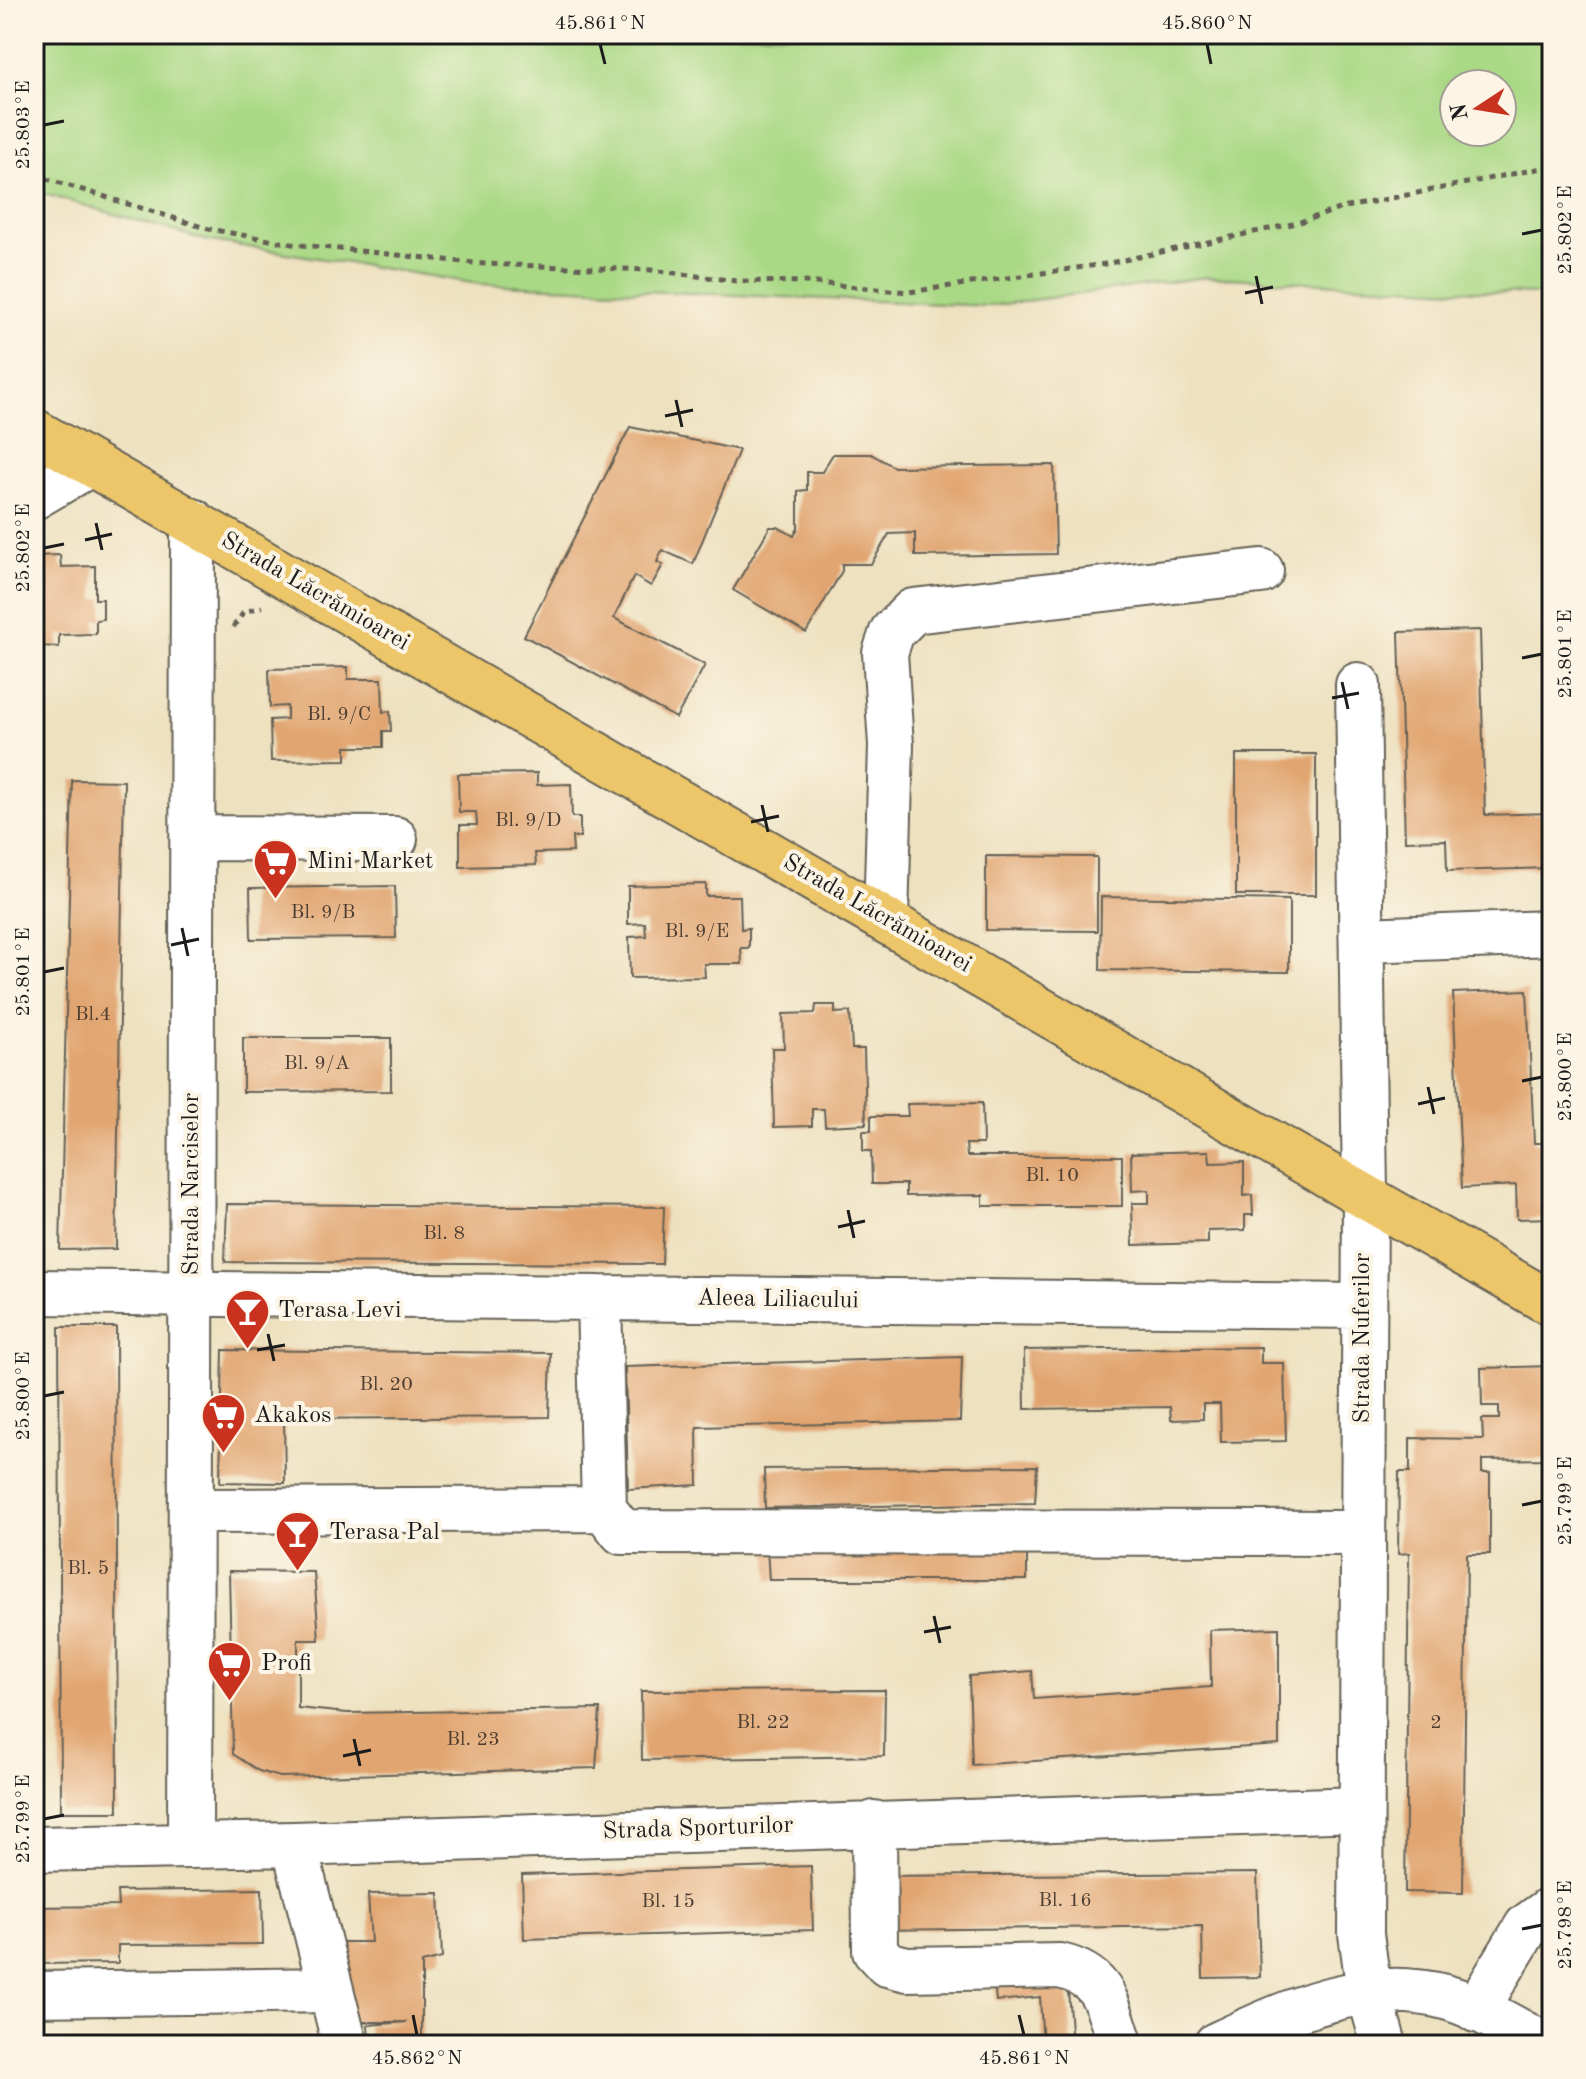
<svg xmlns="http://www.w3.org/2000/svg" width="1586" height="2079" font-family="'Old Standard TT',serif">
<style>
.green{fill:#aad986;stroke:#637a51;stroke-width:2;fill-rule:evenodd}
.building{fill:#e1a571}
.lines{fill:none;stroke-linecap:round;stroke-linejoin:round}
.minor-casing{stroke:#656155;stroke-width:48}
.major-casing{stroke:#656155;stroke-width:48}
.path{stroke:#656155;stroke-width:5;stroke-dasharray:6 6;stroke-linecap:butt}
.minor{stroke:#fff;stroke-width:44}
.major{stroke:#ecc669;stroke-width:44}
.ticks{fill:none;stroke:#1c1c1c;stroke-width:3}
.labels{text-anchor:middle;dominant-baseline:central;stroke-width:8;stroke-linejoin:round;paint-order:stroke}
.number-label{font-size:20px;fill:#4d3e31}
.street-label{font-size:24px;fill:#1c1c1c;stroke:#fcf5e5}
.poi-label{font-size:24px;fill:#1c1c1c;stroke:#fcf5e5;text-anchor:start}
.neatline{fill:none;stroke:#1c1c1c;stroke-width:3}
.ticks-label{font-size:20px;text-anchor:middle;fill:#1c1c1c}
</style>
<rect width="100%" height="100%" fill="#fcf5e5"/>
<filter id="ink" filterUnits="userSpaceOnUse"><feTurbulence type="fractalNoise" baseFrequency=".0125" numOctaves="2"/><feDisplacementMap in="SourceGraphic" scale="16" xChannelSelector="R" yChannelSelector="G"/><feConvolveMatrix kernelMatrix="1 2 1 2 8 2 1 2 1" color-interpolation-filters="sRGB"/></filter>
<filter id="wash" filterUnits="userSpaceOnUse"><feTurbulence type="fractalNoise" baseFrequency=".006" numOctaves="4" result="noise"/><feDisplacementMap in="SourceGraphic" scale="32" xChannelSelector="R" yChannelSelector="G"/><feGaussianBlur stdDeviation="1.8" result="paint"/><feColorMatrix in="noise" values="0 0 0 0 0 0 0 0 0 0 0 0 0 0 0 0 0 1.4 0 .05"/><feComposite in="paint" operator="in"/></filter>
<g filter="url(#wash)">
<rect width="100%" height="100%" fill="#ede1c0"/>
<path class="green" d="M34 34H1552V295L1207 277 989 306 479 284 205 240 34 191ZM1454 84H1502V132H1454Z"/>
<g id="blocks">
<path class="building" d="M630 427 739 450 693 564 662 550 657 562 663 565 651 586 634 576 614 618 705 665 676 718 524 636Z
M833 454H871L894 467 1054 465 1056 554 915 556V533L889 534 871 564H842V571L806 633 733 590 770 527H778L794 536 798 528V491L807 490V472H822Z
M60 555 61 567 95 566V599H103V619L96 620V634L59 635V647L34 646V556Z
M1480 630 1485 815 1552 813V868L1447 871 1446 840 1405 841 1399 632Z
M348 667V679H382L383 712 390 711 391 731H383V747H346V760L271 761 270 720 287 719V706L270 707 269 669Z
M1236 754H1316V895H1236Z
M537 773V785L571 784 572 817H580V837H572L573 852 535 853 536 865 460 867V825H477L476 812H459L458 774Z
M72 780 124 781 116 1249 60 1250Z
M986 856 1097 857V931L986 930Z
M706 884V896H740L741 929 749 928V948H741L742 964H704L705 977 630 978 629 937 646 936 645 923 628 924V886Z
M395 886 396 938 251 939 250 888Z
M1101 897 1289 900V972L1100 970Z
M1527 990 1534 1143H1552V1218L1517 1219 1516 1185 1462 1188 1453 993Z
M816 1005H835V1013L850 1012 852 1049H864L866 1124 825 1126 824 1109H812V1126L774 1127 772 1048H784L783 1014 815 1013Z
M243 1038H391V1091L243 1092Z
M982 1103 983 1144H966L967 1156H1122V1206H983V1195L906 1196V1184H872L871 1151H863V1131H871V1116H908L907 1104Z
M1209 1151 1210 1163 1244 1162V1196L1252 1195 1253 1215H1245V1230L1208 1231V1243L1133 1245 1132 1203H1149V1190L1132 1191 1131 1153Z
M227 1204 664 1207 662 1264 225 1262Z
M59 1327H116L118 1812H61Z
M1261 1347V1363H1284L1286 1441 1221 1442 1220 1404H1203V1419L1171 1420 1170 1407 1025 1409 1024 1350Z
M223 1350 551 1353 549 1417 284 1419 285 1483 220 1482Z
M962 1357 960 1421 697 1427 698 1485 628 1489 625 1367Z
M1552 1366V1459L1482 1460V1473H1490V1554H1467L1463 1893 1405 1892 1409 1553 1398 1554 1399 1472H1410V1438L1483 1439 1482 1419H1499V1406H1482L1481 1368Z
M1037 1466 1035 1503 765 1508 764 1469Z
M1027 1545V1580H769L767 1548Z
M229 1571 314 1572 319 1640H298V1708L347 1713 600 1709 596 1768 280 1777 259 1771 233 1754Z
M1279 1628V1745L972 1765 969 1676 1032 1671 1034 1699 1211 1687 1210 1630Z
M1549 1653H1552V1674H1549Z
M885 1690 884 1756 642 1760 641 1691Z
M1548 1790H1552V1839H1549Z
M811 1866 813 1930 524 1939 522 1875Z
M1257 1873 1260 1977 1203 1978 1202 1926 874 1930 873 1876Z
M262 1889 263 1944 118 1945V1963L34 1964V1907L118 1906 117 1891Z
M439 1893 442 1958 422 1963V2045H369L368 2025 407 2022H349L343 1942H371L368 1894Z
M1067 1976 1072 2045H1043L1040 1997 996 2001 994 1981Z
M1552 1983V2004L1544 2000Z"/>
</g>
</g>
<g filter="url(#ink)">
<use href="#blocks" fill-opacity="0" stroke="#656155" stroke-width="2"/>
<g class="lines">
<defs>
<path id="minor" d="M34 497 90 464
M1358 685 1365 1194 1361 1934 1369 1991 1384 2045
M193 838 395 839
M886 919 891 745 885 653 892 632 913 611 1261 571
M1364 940 1552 933
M34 1292 1364 1306
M599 1298 604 1509 622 1532 1361 1533
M191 1511 604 1509
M874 1823 875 1951 887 1964 907 1969 1060 1966C1107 1977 1106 2005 1121 2045
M294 1844 345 2045
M190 1846 193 521
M34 1849 294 1844 1361 1809
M34 1994 330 1990
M1476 2010 1527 1926 1552 1908
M1216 2045C1289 2011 1363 1976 1445 1997 1479 2006 1513 2029 1545 2045"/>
<path id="major" d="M34 431 1552 1304"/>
</defs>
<use href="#minor" class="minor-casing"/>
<use href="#major" class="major-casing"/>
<path class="path" d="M34 175 209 229 292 244 484 264 651 270 736 281 806 282 909 292 1105 264 1297 223 1342 208 1552 166
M233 627 244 612 262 607"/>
<use href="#minor" class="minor"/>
<use href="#major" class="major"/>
</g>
</g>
<path class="ticks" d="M600 44 605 64M1207 44 1211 64M44 125 64 121M1522 234 1542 230M1256 276 1262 304M1245 293 1273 287M676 400 682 427M665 416 693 410M96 523 102 550M85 540 112 534M44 548 64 544M1522 658 1542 654M1342 682 1348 709M1332 698 1359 693M762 805 768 832M751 822 779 816M182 928 188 956M171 945 199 939M44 972 64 968M1522 1081 1542 1077M1428 1087 1434 1114M1418 1104 1445 1098M848 1210 854 1238M838 1227 865 1221M268 1334 274 1361M257 1350 285 1345M44 1396 64 1392M1522 1505 1542 1501M934 1616 940 1643M924 1632 951 1627M354 1739 360 1766M343 1756 371 1750M44 1819 64 1815M1522 1929 1542 1925M413 2015 417 2035M1019 2015 1024 2035"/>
<defs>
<symbol id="supermarket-pin" viewBox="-11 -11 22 30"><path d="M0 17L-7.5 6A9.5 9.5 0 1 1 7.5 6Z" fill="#c8321e" stroke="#fcf5e5"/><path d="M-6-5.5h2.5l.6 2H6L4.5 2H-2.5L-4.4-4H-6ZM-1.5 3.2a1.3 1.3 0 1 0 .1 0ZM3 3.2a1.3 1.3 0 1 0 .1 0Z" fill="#fff"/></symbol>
<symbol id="bar-pin" viewBox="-11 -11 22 30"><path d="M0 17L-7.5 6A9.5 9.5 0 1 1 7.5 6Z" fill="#c8321e" stroke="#fcf5e5"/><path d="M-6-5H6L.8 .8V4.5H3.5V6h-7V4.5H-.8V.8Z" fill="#fff"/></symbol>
</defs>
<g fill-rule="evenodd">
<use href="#supermarket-pin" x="250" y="836" width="51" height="69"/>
<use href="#bar-pin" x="222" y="1286" width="51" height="69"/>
<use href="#supermarket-pin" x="198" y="1390" width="51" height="69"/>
<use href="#bar-pin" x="272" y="1508" width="51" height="69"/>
<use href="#supermarket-pin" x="204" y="1638" width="51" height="69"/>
</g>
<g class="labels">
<g class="number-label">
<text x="339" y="715">Bl. 9/C</text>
<text x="528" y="821">Bl. 9/D</text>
<text x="323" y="913">Bl. 9/B</text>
<text x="697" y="932">Bl. 9/E</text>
<text x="93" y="1015">Bl.4</text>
<text x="317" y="1064">Bl. 9/A</text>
<text x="1052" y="1176">Bl. 10</text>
<text x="444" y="1234">Bl. 8</text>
<text x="386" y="1385">Bl. 20</text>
<text x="88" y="1569">Bl. 5</text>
<text x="763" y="1723">Bl. 22</text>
<text x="1436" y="1723">2</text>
<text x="473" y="1740">Bl. 23</text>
<text x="1065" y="1901">Bl. 16</text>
<text x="668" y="1902">Bl. 15</text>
</g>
<g class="street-label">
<text transform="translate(315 592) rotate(30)">Strada Lăcrămioarei</text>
<text transform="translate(877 914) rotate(30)">Strada Lăcrămioarei</text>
<text transform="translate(192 1184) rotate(-90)">Strada Narciselor</text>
<text transform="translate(778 1300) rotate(1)">Aleea Liliacului</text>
<text transform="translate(1363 1338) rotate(-90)">Strada Nuferilor</text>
<text transform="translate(698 1829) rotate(-2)">Strada Sporturilor</text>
</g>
<g class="poi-label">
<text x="307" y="862">Mini Market</text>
<text x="278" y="1311">Terasa Levi</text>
<text x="254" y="1416">Akakos</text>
<text x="329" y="1533">Terasa Pal</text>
<text x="261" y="1664">Profi</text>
</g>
</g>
<rect width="1586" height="2079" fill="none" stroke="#fcf5e5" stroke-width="88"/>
<g transform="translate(1478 108) rotate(258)"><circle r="38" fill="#fcf5e5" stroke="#a29e95" stroke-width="2"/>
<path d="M0-6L14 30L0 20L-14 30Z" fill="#c8321e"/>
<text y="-12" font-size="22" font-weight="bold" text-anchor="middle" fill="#1c1c1c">N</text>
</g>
<rect x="44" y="44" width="1498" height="1991" class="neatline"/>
<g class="ticks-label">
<text x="600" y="29">45.861°N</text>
<text x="1207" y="29">45.860°N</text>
<text transform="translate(22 125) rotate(-90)" y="7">25.803°E</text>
<text transform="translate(1564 230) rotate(-90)" y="7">25.802°E</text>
<text transform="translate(22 548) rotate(-90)" y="7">25.802°E</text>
<text transform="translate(1564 654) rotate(-90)" y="7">25.801°E</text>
<text transform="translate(22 972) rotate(-90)" y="7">25.801°E</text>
<text transform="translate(1564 1077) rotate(-90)" y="7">25.800°E</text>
<text transform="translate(22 1396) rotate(-90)" y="7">25.800°E</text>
<text transform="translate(1564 1501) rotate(-90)" y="7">25.799°E</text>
<text transform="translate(22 1819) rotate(-90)" y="7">25.799°E</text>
<text transform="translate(1564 1925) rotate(-90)" y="7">25.798°E</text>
<text x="417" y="2064">45.862°N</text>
<text x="1024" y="2064">45.861°N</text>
</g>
</svg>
